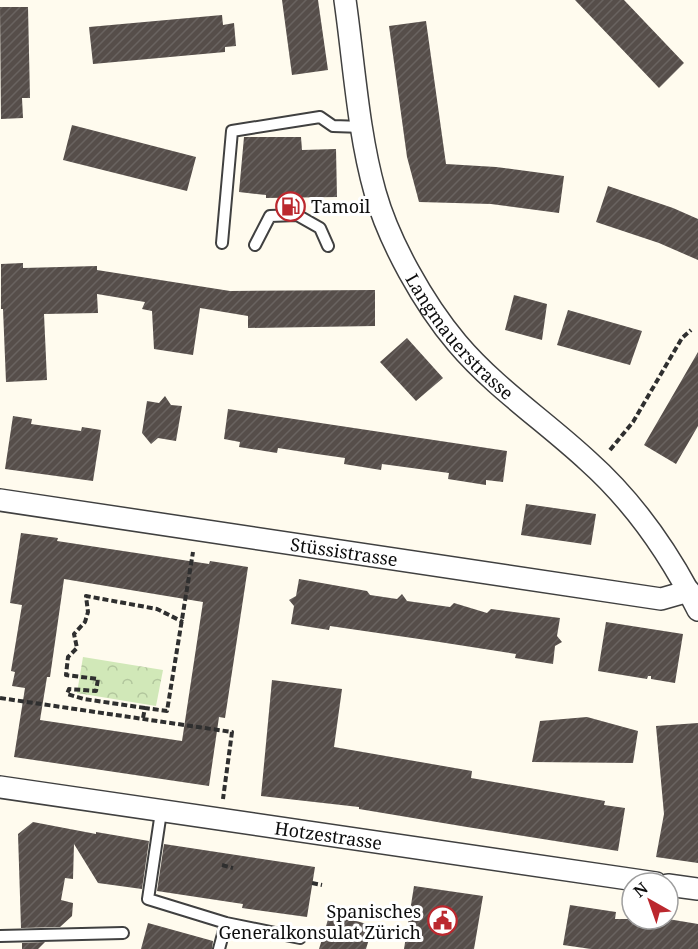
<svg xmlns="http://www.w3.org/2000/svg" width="698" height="949" font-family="'Noto Serif',serif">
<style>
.park{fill:url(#park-crowns)}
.building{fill:url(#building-hatch);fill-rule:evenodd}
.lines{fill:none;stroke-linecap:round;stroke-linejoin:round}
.lane-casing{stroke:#404040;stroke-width:14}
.street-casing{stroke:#404040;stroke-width:24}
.path{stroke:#2f2f2f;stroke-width:4;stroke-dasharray:6 3;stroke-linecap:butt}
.lane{stroke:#fff;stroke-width:10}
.street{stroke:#fff;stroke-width:21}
.labels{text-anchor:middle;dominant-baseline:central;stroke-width:6;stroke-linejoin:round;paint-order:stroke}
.poi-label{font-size:18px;fill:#0d0d0d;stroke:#fff;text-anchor:start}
.street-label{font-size:18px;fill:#0d0d0d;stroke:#fff}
</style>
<defs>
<pattern id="park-crowns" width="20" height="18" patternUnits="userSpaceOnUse" patternTransform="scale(1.5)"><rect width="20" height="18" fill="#d1e8b8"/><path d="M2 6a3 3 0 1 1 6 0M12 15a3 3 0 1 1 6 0" fill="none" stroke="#b2c69d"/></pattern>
<pattern id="building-hatch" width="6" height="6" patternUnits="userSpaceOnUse" patternTransform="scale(1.5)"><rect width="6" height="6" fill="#564e4a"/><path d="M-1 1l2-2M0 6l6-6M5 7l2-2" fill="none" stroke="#696360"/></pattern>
</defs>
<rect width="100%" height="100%" fill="#fffbee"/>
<path class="park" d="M83 657 163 670 156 706 77 693Z"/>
<path class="building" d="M282 0H318L328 70 292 75Z
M575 0H624L684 63 659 88Z
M0 7H28L30 98H22L23 118 1 119Z
M222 15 223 25 234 23 236 46 225 47V52L93 64 89 27Z
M426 21 446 164 496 167 564 176 559 213 491 204 419 202 407 157 389 26Z
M72 125 196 157 187 191 63 160Z
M244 137H301L302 150 336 149 337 197 266 198V195L239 192Z
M608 186 673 208 698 219V260L659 243 596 222Z
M23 263V268L97 266V270L230 291 375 290V326L248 328V316L200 308 193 355 154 349 152 311 142 309 145 302 97 294 98 313 44 314 47 380 6 382 3 309H1V264Z
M514 295 547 304 542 340 505 330Z
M568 310 642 331 630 365 557 345Z
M407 338 443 378 416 401 380 362Z
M698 352V426L676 464 644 445Z
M165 396 171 405 182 406 176 441 158 438 151 444 142 433 147 401 159 403Z
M228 409 507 451 503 482 486 480V485L448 479 449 473 382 464 381 470 344 464 345 458 310 453 278 448 277 453 239 447 240 442 224 439Z
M13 416 32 419 31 424 81 431 82 427 101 430 93 481 5 469Z
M526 504 596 514 591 545 521 535Z
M21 533 58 538 57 541 209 564 210 561 248 567 225 718 219 717 209 786 14 757 25 688 12 686 15 672 11 671 22 605 10 603ZM64 579 203 602 182 741 40 720 47 677H50Z
M299 579 367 591 370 595 397 599 402 594 407 601 450 607 454 603 487 613 491 609 560 618 557 636 562 642 555 646 553 664 515 658 516 654 433 641 330 626 329 630 291 624 294 606 289 600 296 596Z
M606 622 683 634 675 683 651 679V676H648L647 679 598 671Z
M272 680 342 689 334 747 472 771 471 778 605 801 604 805 625 808 618 851 467 827 359 809V807L261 796Z
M587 717 638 731 633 763 532 762 540 721Z
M698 723V863L656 857 664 814 656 726Z
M33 822 96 834V832L149 841 142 889 98 883 74 844 73 879 65 878 61 900 73 903 72 916 60 927 21 928 18 834Z
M164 844 315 867 307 917 242 908 243 904 157 891Z
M414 886 483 896 474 949H404Z
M570 905 616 912 615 919H668L698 924V949H591L563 945Z
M330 913 373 926 366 949H319Z
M148 923 213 941 212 949H141Z
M45 942 38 949H22V943Z"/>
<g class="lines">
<defs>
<path id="lane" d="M222 243 232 131 320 117 333 126 363 127
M255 245 270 216 297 215 320 228 328 246
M161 812 148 899 226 923 300 938
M0 936 123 933
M219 949 226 923"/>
<g id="street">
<path id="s1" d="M345 0C354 63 358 132 375 192 389 242 424 304 457 343 495 388 545 421 588 461 635 503 670 554 698 610"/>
<path id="s2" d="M0 500 661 599 689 591"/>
<path id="s3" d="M0 787 656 883"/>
<path d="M668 885 698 889"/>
</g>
</defs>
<use href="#lane" class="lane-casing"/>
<use href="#street" class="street-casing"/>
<path class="path" d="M610 450 633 422 682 338 691 330
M0 698 232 732 223 799
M145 708 84 699 67 694 69 689 96 691 98 679 66 675 68 657 77 648 74 634 85 622 88 612 86 596 157 609 183 622
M143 718 145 708 167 711 193 552
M222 865 233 868
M312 883 322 885"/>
<use href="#lane" class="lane"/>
<use href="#street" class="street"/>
</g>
<defs>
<symbol id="fuel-ring" viewBox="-11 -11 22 22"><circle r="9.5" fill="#fff" stroke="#bb282e" stroke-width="1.5"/><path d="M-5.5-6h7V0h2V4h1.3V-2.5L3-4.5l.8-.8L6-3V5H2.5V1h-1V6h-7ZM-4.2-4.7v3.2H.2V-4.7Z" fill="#bb282e"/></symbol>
<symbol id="civic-ring" viewBox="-11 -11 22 22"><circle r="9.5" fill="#fff" stroke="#bb282e" stroke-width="1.5"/><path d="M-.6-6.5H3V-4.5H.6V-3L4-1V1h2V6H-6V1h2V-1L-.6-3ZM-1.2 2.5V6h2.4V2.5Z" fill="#bb282e"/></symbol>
</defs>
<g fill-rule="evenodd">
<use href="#fuel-ring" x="274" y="190" width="33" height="33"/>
<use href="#civic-ring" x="426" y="904" width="33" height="33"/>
</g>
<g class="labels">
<g class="poi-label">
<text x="311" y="206">Tamoil</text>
<text x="421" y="911" text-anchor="end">Spanisches<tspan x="421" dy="21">Generalkonsulat Zürich</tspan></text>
</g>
<g class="street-label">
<text stroke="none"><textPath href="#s1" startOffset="364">Langmauerstrasse</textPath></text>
<text stroke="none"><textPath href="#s2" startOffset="348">Stüssistrasse</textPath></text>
<text stroke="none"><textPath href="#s3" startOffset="332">Hotzestrasse</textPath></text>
</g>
</g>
<g transform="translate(650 901) rotate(320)"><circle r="28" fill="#ffffff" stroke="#9e9e9e" stroke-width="1.5"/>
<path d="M0-4.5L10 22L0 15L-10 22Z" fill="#bb282e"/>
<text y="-9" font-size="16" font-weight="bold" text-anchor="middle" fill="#0d0d0d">N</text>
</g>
</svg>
